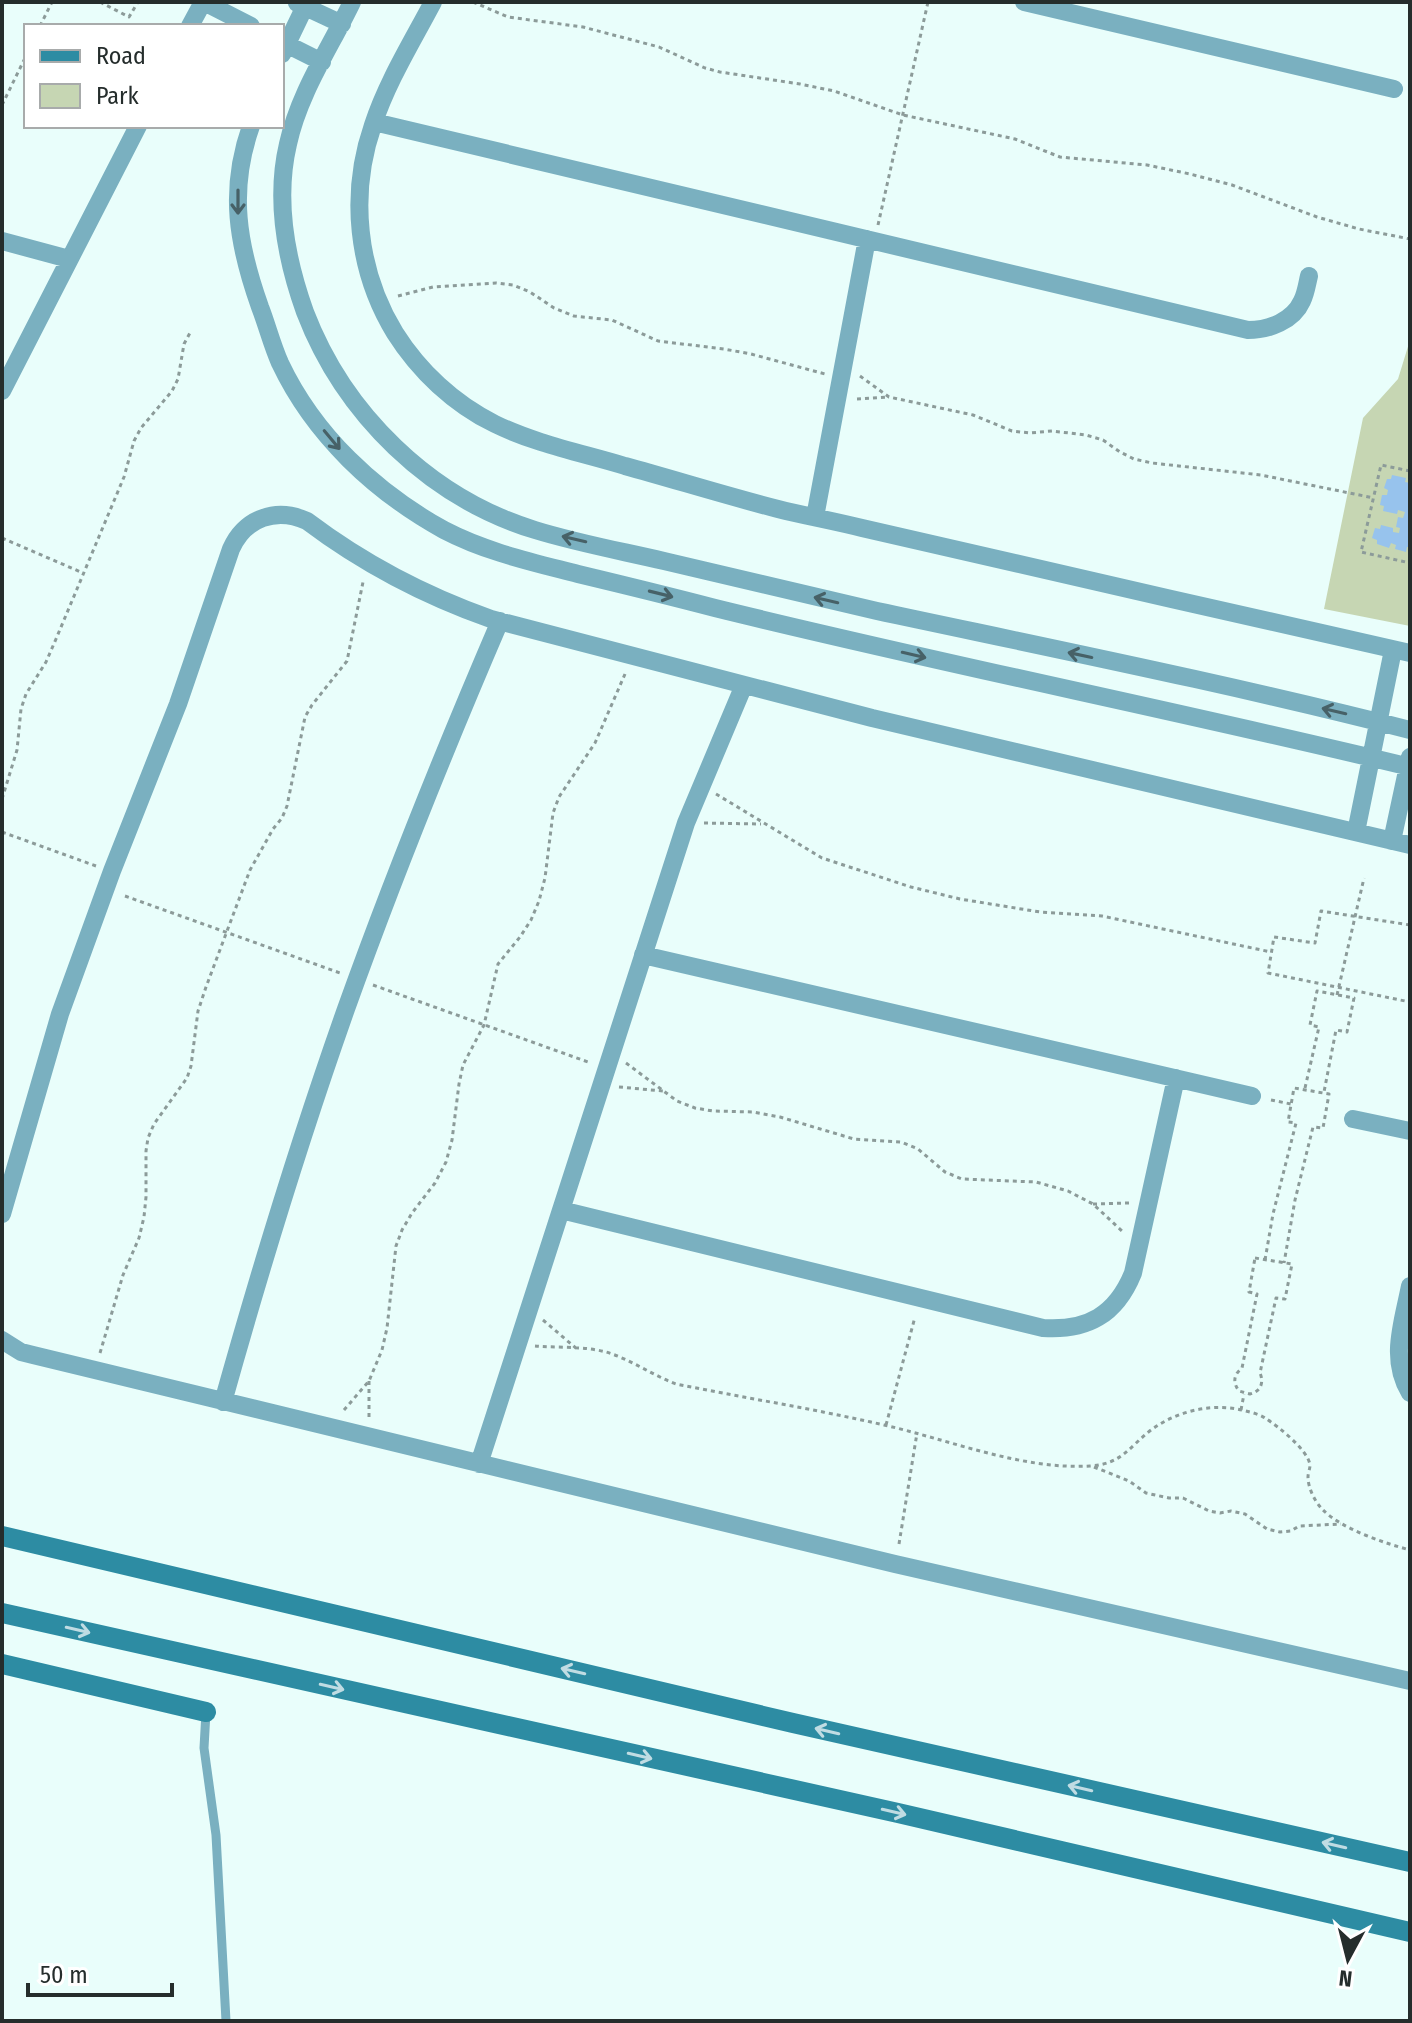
<svg xmlns="http://www.w3.org/2000/svg" width="1412" height="2023" font-family="'Fira Sans Condensed',sans-serif">
<style>
.green{fill:#c6d6b3}
.water{fill:#97c3ed}
.lines{fill:none;stroke-linecap:round;stroke-linejoin:round}
.path{stroke:#8c9b99;stroke-width:3;stroke-dasharray:4 4;stroke-linecap:butt}
.lane{stroke:#7ab0c0;stroke-width:9}
.street{stroke:#7ab0c0;stroke-width:18}
.secondary{stroke:#2d8ca3;stroke-width:20}
.oneway{stroke:#476167}
.oneway2{stroke:#c0dce3}
</style>
<rect width="100%" height="100%" fill="#e9fefb"/>
<path class="green" d="M1410 340V626L1324 609 1363 418 1398 379Z"/>
<path class="water" d="M1392 475 1406 478 1405 482 1410 483V547H1407L1406 552 1395 549 1396 545 1391 543 1389 548 1377 544V540L1372 538 1375 528 1380 529 1381 525 1393 528V532L1399 533 1400 528 1396 527 1398 517 1403 518 1405 512 1398 510 1397 514 1383 511 1384 506 1380 505 1382 495H1387L1388 490 1384 488 1387 479H1391Z"/>
<g class="lines">
<path class="path" d="M100 2 129 17 138 2
M473 2 508 17 583 27 659 47 705 68 720 72 800 84 834 91 903 115 1015 139 1060 157 1147 165 1190 174 1232 185 1317 217 1359 229 1410 239
M40 26 52 2
M2 105 26 56
M878 225 928 2
M398 296 433 287 496 283 513 285 530 292 554 308 574 316 612 320 658 341 724 349 751 354 825 374
M860 376 889 397 973 415 1012 431 1030 433 1052 431 1086 435 1103 440 1120 452 1134 459 1152 463 1261 475 1374 498
M857 399 889 397
M1410 471 1381 465 1361 552 1410 563
M2 538 83 573
M716 794 822 858 911 887 960 899 1003 906 1040 912 1102 916 1271 952
M2 799 17 750 21 709 26 694 46 662 56 639 124 477 134 441 141 428 172 391 178 379 184 344 191 331
M704 823 761 824
M2 832 96 866
M125 896 340 973
M1410 925 1321 911 1315 943 1274 937 1268 973 1410 1002
M373 985 588 1062
M1337 995 1364 878
M626 1063 677 1101 695 1108 713 1111 753 1112 780 1117 854 1139 901 1142 918 1149 945 1172 962 1179 1036 1182 1068 1191 1093 1204 1122 1231
M619 1087 663 1091
M1305 1088 1319 1027 1310 1025 1317 991 1354 998 1347 1032 1336 1030 1324 1092
M1271 1100 1291 1104
M1093 1204 1129 1203
M1255 1258 1292 1264 1285 1299 1276 1298 1260 1373C1264 1383 1261 1391 1250 1394L1239 1391C1233 1383 1233 1375 1242 1368L1257 1294 1249 1292Z
M1265 1260 1273 1214 1296 1123 1288 1122 1294 1088 1329 1094 1323 1128 1313 1127 1295 1200 1284 1263
M543 1320 577 1349
M535 1346C558 1348 584 1346 606 1352 630 1359 652 1375 676 1384 745 1398 815 1409 884 1425 950 1440 1022 1470 1090 1466 1122 1464 1129 1447 1151 1430 1177 1411 1211 1403 1242 1410 1250 1412 1259 1414 1265 1418 1278 1426 1308 1450 1310 1465 1310 1469 1308 1473 1308 1477 1308 1488 1315 1502 1323 1510 1342 1529 1384 1543 1410 1550
M100 1353 123 1275 139 1238 144 1217 146 1197V1151L148 1138 154 1124 187 1078 191 1066 198 1011 206 987 250 870 273 829 282 818 287 806 305 717 312 705 347 661 363 582
M369 1381V1417
M344 1410 369 1381 382 1350 387 1328 396 1246 402 1230 412 1213 435 1183 446 1162 452 1140 459 1084 463 1065 484 1025 498 964 520 937 531 920 539 901 545 878 553 813 559 797 595 743 625 674
M1241 1410 1244 1394
M886 1425 915 1317
M1094 1467 1129 1481 1146 1493 1169 1498H1183L1209 1511 1220 1513 1231 1511 1245 1514 1267 1529 1280 1532 1291 1531 1299 1526 1341 1524
M899 1544 917 1433"/>
<path class="lane" d="M206 1712 204 1748 216 1835 226 2021"/>
<path class="street" d="M204 2 251 26
M352 2C330 48 299 93 288 144 275 199 286 259 305 312 344 414 430 498 535 530 577 543 621 551 664 561 735 578 806 595 877 611 1055 649 1234 685 1410 730
M433 2C412 42 387 82 373 125 349 194 357 271 395 333 419 371 454 404 495 424 536 444 582 453 625 466 676 480 727 496 778 509 806 516 834 521 862 528 1045 570 1227 612 1410 653
M1024 2 1394 89
M297 3 342 24
M190 26 203 2
M282 42 322 62
M282 54 307 2
M374 122 1248 330C1269 330 1293 321 1302 301 1306 293 1307 284 1309 276
M251 126C228 191 238 245 260 307 267 325 272 345 280 363 314 435 375 492 444 530 486 552 532 562 578 574 624 585 669 596 715 608 946 665 1179 711 1410 767
M2 241 69 259
M2 391 138 126
M815 517 867 239
M1356 832 1393 650
M1392 841 1410 757
M643 955 1252 1096
M1353 1119 1410 1131
M561 1210 1043 1328C1087 1331 1116 1315 1133 1273L1176 1078
M2 1214 60 1014 112 871 178 704 231 549C245 518 276 507 307 521 364 564 423 595 491 619L872 718 1410 845
M1410 1286C1403 1322 1389 1359 1410 1393
M2 1340 21 1352 33 1355 895 1564 1410 1681
M223 1402C260 1270 300 1139 346 1009 393 878 445 749 500 621
M479 1464 686 823 744 685"/>
<path class="secondary" d="M2 1536 793 1723 1410 1862
M2 1613 898 1813 1410 1932
M2 1664 206 1712"/>
</g>
<defs><path id="oneway-shaft" d="M-6 0H5M1.5-3L5.5 0L1.5 3" fill="none" stroke-width="1.6" stroke-linecap="round" stroke-linejoin="round" transform="scale(2)"/></defs>
<g class="oneway">
<use href="#oneway-shaft" transform="translate(238 202) rotate(90)"/>
<use href="#oneway-shaft" transform="translate(332 440) rotate(50)"/>
<use href="#oneway-shaft" transform="translate(574 539) rotate(-167)"/>
<use href="#oneway-shaft" transform="translate(661 594) rotate(14)"/>
<use href="#oneway-shaft" transform="translate(826 600) rotate(-167)"/>
<use href="#oneway-shaft" transform="translate(914 655) rotate(13)"/>
<use href="#oneway-shaft" transform="translate(1080 655) rotate(-168)"/>
<use href="#oneway-shaft" transform="translate(1334 711) rotate(-167)"/>
</g>
<g class="oneway2">
<use href="#oneway-shaft" transform="translate(78 1630) rotate(13)"/>
<use href="#oneway-shaft" transform="translate(573 1671) rotate(-167)"/>
<use href="#oneway-shaft" transform="translate(332 1687) rotate(13)"/>
<use href="#oneway-shaft" transform="translate(827 1731) rotate(-167)"/>
<use href="#oneway-shaft" transform="translate(640 1756) rotate(13)"/>
<use href="#oneway-shaft" transform="translate(1080 1788) rotate(-167)"/>
<use href="#oneway-shaft" transform="translate(894 1812) rotate(13)"/>
<use href="#oneway-shaft" transform="translate(1334 1845) rotate(-167)"/>
</g>
<rect width="1412" height="2023" fill="none" stroke="#252d2c" stroke-width="8"/>
<rect x="24" y="24" width="260" height="104" fill="#ffffff" stroke="#a8abab" stroke-width="2"/>
<rect x="40" y="50" width="40" height="12" fill="#2d8ca3" stroke="#a8abab" stroke-width="2"/>
<text x="96" y="64" font-size="24" fill="#252d2c">Road</text>
<rect x="40" y="84" width="40" height="24" fill="#c6d6b3" stroke="#a8abab" stroke-width="2"/>
<text x="96" y="104" font-size="24" fill="#252d2c">Park</text>
<g transform="translate(1348 1959) rotate(187)" stroke="#ffffff" stroke-width="6" paint-order="stroke">
<path d="M0-6L14 30L0 20L-14 30Z" fill="#252d2c"/>
<text y="-12" font-size="22" font-weight="bold" text-anchor="middle" fill="#252d2c">N</text>
</g>
<path d="M28 1983v12h144v-12" fill="none" stroke="#252d2c" stroke-width="4"/>
<text x="40" y="1983" font-size="24" fill="#252d2c" stroke="#ffffff" stroke-width="6" paint-order="stroke">50 m</text>
</svg>
